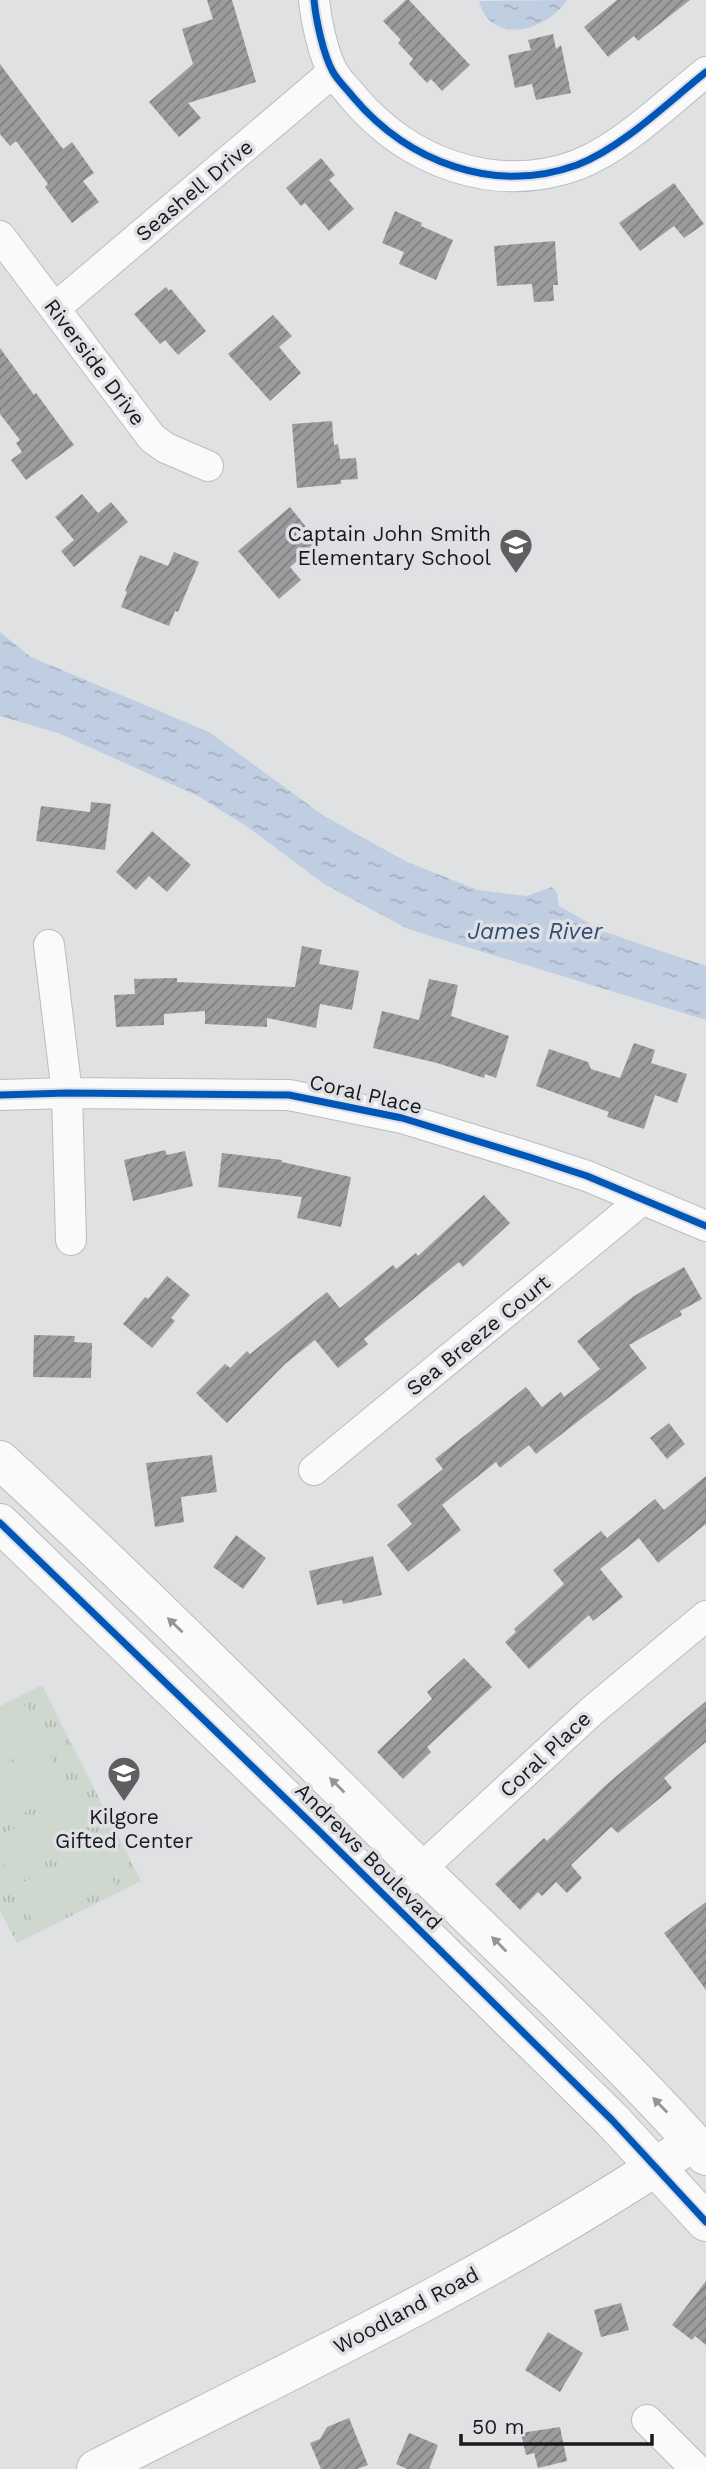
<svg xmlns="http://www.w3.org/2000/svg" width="706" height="2469" font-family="'Work Sans',sans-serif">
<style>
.park{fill:url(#park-tufts)}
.pitch{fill:#cfd8cf}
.water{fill:url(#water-ripples)}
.building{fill:url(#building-hatch)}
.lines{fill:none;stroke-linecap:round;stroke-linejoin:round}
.street-casing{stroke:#bbbcbe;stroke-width:32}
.secondary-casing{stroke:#bbbcbe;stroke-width:40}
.street{stroke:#fafafb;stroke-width:30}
.secondary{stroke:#fafafb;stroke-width:38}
.cycleway-casing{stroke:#dfe0e4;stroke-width:11}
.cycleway{stroke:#0057b8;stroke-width:7}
.oneway{fill:#949596}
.labels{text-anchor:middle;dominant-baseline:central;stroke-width:7;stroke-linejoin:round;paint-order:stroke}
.street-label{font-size:21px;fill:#18191a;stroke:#dfe0e4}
.poi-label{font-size:21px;fill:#18191a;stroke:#dfe0e4;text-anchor:end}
.water-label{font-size:23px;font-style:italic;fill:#304c73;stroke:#dfe0e4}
</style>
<defs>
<pattern id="park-tufts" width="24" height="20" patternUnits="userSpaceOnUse" patternTransform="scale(1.75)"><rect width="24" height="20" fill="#cfd8cf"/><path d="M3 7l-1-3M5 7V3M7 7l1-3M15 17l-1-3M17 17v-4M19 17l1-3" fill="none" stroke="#b1b9b1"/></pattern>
<pattern id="water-ripples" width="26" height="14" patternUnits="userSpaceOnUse" patternTransform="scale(1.75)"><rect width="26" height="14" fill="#c0cee2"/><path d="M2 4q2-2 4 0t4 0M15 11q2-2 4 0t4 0" fill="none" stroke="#a4b0c1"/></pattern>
<pattern id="building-hatch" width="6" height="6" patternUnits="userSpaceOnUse" patternTransform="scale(1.75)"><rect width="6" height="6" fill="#9c9c9e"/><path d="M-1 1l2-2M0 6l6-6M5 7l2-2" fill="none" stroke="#7e7e80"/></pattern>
</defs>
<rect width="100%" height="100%" fill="#e0e1e3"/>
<path class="park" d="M42 1685 141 1881 17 1943 0 1911V1706Z"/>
<path class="pitch" d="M26 1705 45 1743 0 1766V1718Z
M49 1753 68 1791 0 1824V1777Z
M73 1799 91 1837 10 1877 0 1856V1835Z
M96 1846 115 1884 34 1924 15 1886Z"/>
<path class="water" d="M567 0C547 31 491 47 479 1Z
M0 632 31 657 209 732 324 816 407 862 478 890 527 896 552 887 557 893 559 906 605 932 706 966V1020L408 929 324 884 249 828 198 796 58 733 0 716Z"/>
<path class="building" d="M207 0H232L256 82 188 103 201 118 179 137 149 102 193 64 182 29 213 19Z
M406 0H409L470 65 442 91 431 79 427 83 409 64 413 59 398 43 401 40 383 21Z
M617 0H690L638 41 634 36 608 57 584 27Z
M553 34 556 49 561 45 571 93 536 100 532 84 515 88 508 55 531 50 528 40Z
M0 64 63 149 72 142 94 173 83 181 99 202 72 223 45 187 48 184 16 141 10 146 0 134Z
M321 158 335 175 329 180 354 209 329 231 305 203 301 206 286 188Z
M674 183 704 224 684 238 674 226 640 251 619 223Z
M395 211 422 223 421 226 453 240 436 280 399 264 404 252 382 243Z
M555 241 558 285H553L554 301 534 302 532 284 497 286 494 246Z
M166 287 169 291 171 289 206 331 178 355 165 340 160 344 134 314Z
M273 315 292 336 279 347 301 373 270 401 228 354Z
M0 348 34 395 36 393 74 445 26 480 11 460 22 452 16 443 20 440 0 414Z
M332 421 334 445 338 444 340 459 356 458 358 479 341 480V484L297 488 292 424Z
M82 494 98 513 111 502 128 522 74 567 61 551 74 540 55 517Z
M290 507 319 543 290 567 301 580 279 599 238 551Z
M174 552 199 562 178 612 175 611 169 626 121 607 127 592 125 591 140 555 168 566Z
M91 802 111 804 105 850 36 841 41 806 90 812Z
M152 831 191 865 167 892 149 876 136 890 116 872Z
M302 946 322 950 319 964 359 971 352 1010 320 1004 316 1028 267 1018V1027L205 1024V1011L164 1014V1025L116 1027 114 995 135 994 134 979 177 978V982L295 987Z
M429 979 458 985 451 1016 509 1036 496 1078 485 1074 484 1078 437 1063 373 1048 382 1011 419 1020Z
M634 1043 655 1050 651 1063 687 1074 677 1103 655 1095 644 1129 607 1117 609 1112 536 1086 549 1049 588 1062 591 1069 620 1078Z
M165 1150 167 1155 185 1151 193 1186 133 1201 124 1160Z
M222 1153 282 1160V1162L351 1177 341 1227 297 1218 302 1197 218 1187Z
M484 1195 510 1223 463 1267 459 1262 364 1339 368 1344 338 1368 315 1340 285 1364 227 1423 196 1393 225 1364 230 1368 247 1351 250 1354 327 1292 340 1308 393 1265 396 1269 416 1253 418 1256Z
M684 1267 702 1299 680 1311 682 1315 629 1345 647 1368 536 1454 529 1445 500 1468 496 1462 442 1505 461 1530 408 1572 387 1545 412 1524 397 1505 443 1469 435 1459 526 1387 542 1407 561 1392 564 1397 600 1369 577 1341 634 1296Z
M167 1276 190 1295 171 1318 175 1321 152 1348 123 1324 145 1297 148 1299Z
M34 1335 75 1336 74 1342 92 1343 91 1378 33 1377Z
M669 1423 685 1444 667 1459 650 1438Z
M212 1455 217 1492 181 1497 184 1522 155 1527 146 1463Z
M706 1476V1524L658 1563 639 1538 600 1569 623 1597 593 1621 589 1615 529 1669 505 1642 516 1632 514 1629 564 1584 553 1570 601 1531 607 1538 655 1499 664 1510Z
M236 1535 266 1558 243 1589 213 1567Z
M373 1556 382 1595 343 1604 342 1600 317 1605 309 1571Z
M464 1658 492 1687 427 1747 431 1752 403 1779 377 1752 432 1699 427 1692Z
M706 1701V1742L664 1778 672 1788 618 1833 611 1827 571 1865 582 1878 567 1893 556 1882 542 1896 538 1892 520 1910 495 1884 544 1838 547 1841 607 1784Z
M706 1902V1990L664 1933Z
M706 2281V2345L695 2336 692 2340 672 2325Z
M621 2303 629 2330 601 2337 594 2310Z
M548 2332 583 2353 560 2392 525 2370Z
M349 2418 368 2465 357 2469H321L310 2443 320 2439 327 2427Z
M560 2427 567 2461 538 2468 534 2453 526 2455 521 2433Z
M409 2433 438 2445 429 2469H407L396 2464Z"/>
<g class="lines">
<defs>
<path id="street" d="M314 0C316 20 323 54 333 72 338 81 347 89 353 97 408 162 494 195 577 165 623 147 667 103 706 72
M0 236 152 438 166 448 208 466
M55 308 333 72
M49 945 67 1093 71 1240
M0 1095 67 1093 289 1095 402 1118 529 1157 587 1176 706 1226
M314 1470 642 1200
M388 1899 593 1710 706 1616
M647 2420 696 2469"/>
<path id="secondary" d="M0 1460C142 1590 277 1727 414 1863 513 1960 614 2053 706 2156
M0 1523 318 1830 612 2120 706 2222
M96 2469C293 2369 494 2275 678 2152"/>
</defs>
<use href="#street" class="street-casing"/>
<use href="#secondary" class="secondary-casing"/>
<use href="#street" class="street"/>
<use href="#secondary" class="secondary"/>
<defs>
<path id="cycleway" d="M314 0C316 20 323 54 333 72 338 81 347 89 353 97 408 162 494 195 577 165 623 147 667 103 706 72
M0 1095 67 1093 289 1095 402 1118 529 1157 587 1176 706 1226
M0 1523 318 1830 612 2120 706 2222"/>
</defs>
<use href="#cycleway" class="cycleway-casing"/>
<use href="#cycleway" class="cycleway"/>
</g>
<defs><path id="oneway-solid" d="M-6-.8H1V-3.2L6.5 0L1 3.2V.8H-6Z" transform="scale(1.75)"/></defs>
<g class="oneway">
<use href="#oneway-solid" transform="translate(175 1625) rotate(-136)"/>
<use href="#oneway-solid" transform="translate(337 1785) rotate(-135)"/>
<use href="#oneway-solid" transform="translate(499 1944) rotate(-135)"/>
<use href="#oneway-solid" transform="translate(660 2105) rotate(-134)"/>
</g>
<defs>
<symbol id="school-pin" viewBox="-11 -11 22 30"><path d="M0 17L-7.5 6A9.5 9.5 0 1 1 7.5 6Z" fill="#5e5f60" stroke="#dfe0e4"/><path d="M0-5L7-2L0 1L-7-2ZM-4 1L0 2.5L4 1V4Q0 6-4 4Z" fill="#fff"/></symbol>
</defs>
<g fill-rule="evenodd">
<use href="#school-pin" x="497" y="526" width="38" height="52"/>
<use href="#school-pin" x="105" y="1754" width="38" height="52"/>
</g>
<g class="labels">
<g class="street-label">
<text transform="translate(194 190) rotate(-40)">Seashell Drive</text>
<text transform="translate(95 362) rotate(53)">Riverside Drive</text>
<text transform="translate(366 1094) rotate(13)">Coral Place</text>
<text transform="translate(478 1335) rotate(-39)">Sea Breeze Court</text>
<text transform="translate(545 1754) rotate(-43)">Coral Place</text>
<text transform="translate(369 1856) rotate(45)">Andrews Boulevard</text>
<text transform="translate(406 2310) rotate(-28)">Woodland Road</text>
</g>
<g class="poi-label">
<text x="491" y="533">Captain John Smith<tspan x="491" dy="24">Elementary School</tspan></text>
<text x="124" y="1816" text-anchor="middle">Kilgore<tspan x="124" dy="24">Gifted Center</tspan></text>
</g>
<g class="water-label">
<text x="535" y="931">James River</text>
</g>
</g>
<path d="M461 2434v10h191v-10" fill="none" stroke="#18191a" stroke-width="3.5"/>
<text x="472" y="2434" font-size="21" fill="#18191a" stroke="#dfe0e4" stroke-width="5" paint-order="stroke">50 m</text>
</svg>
